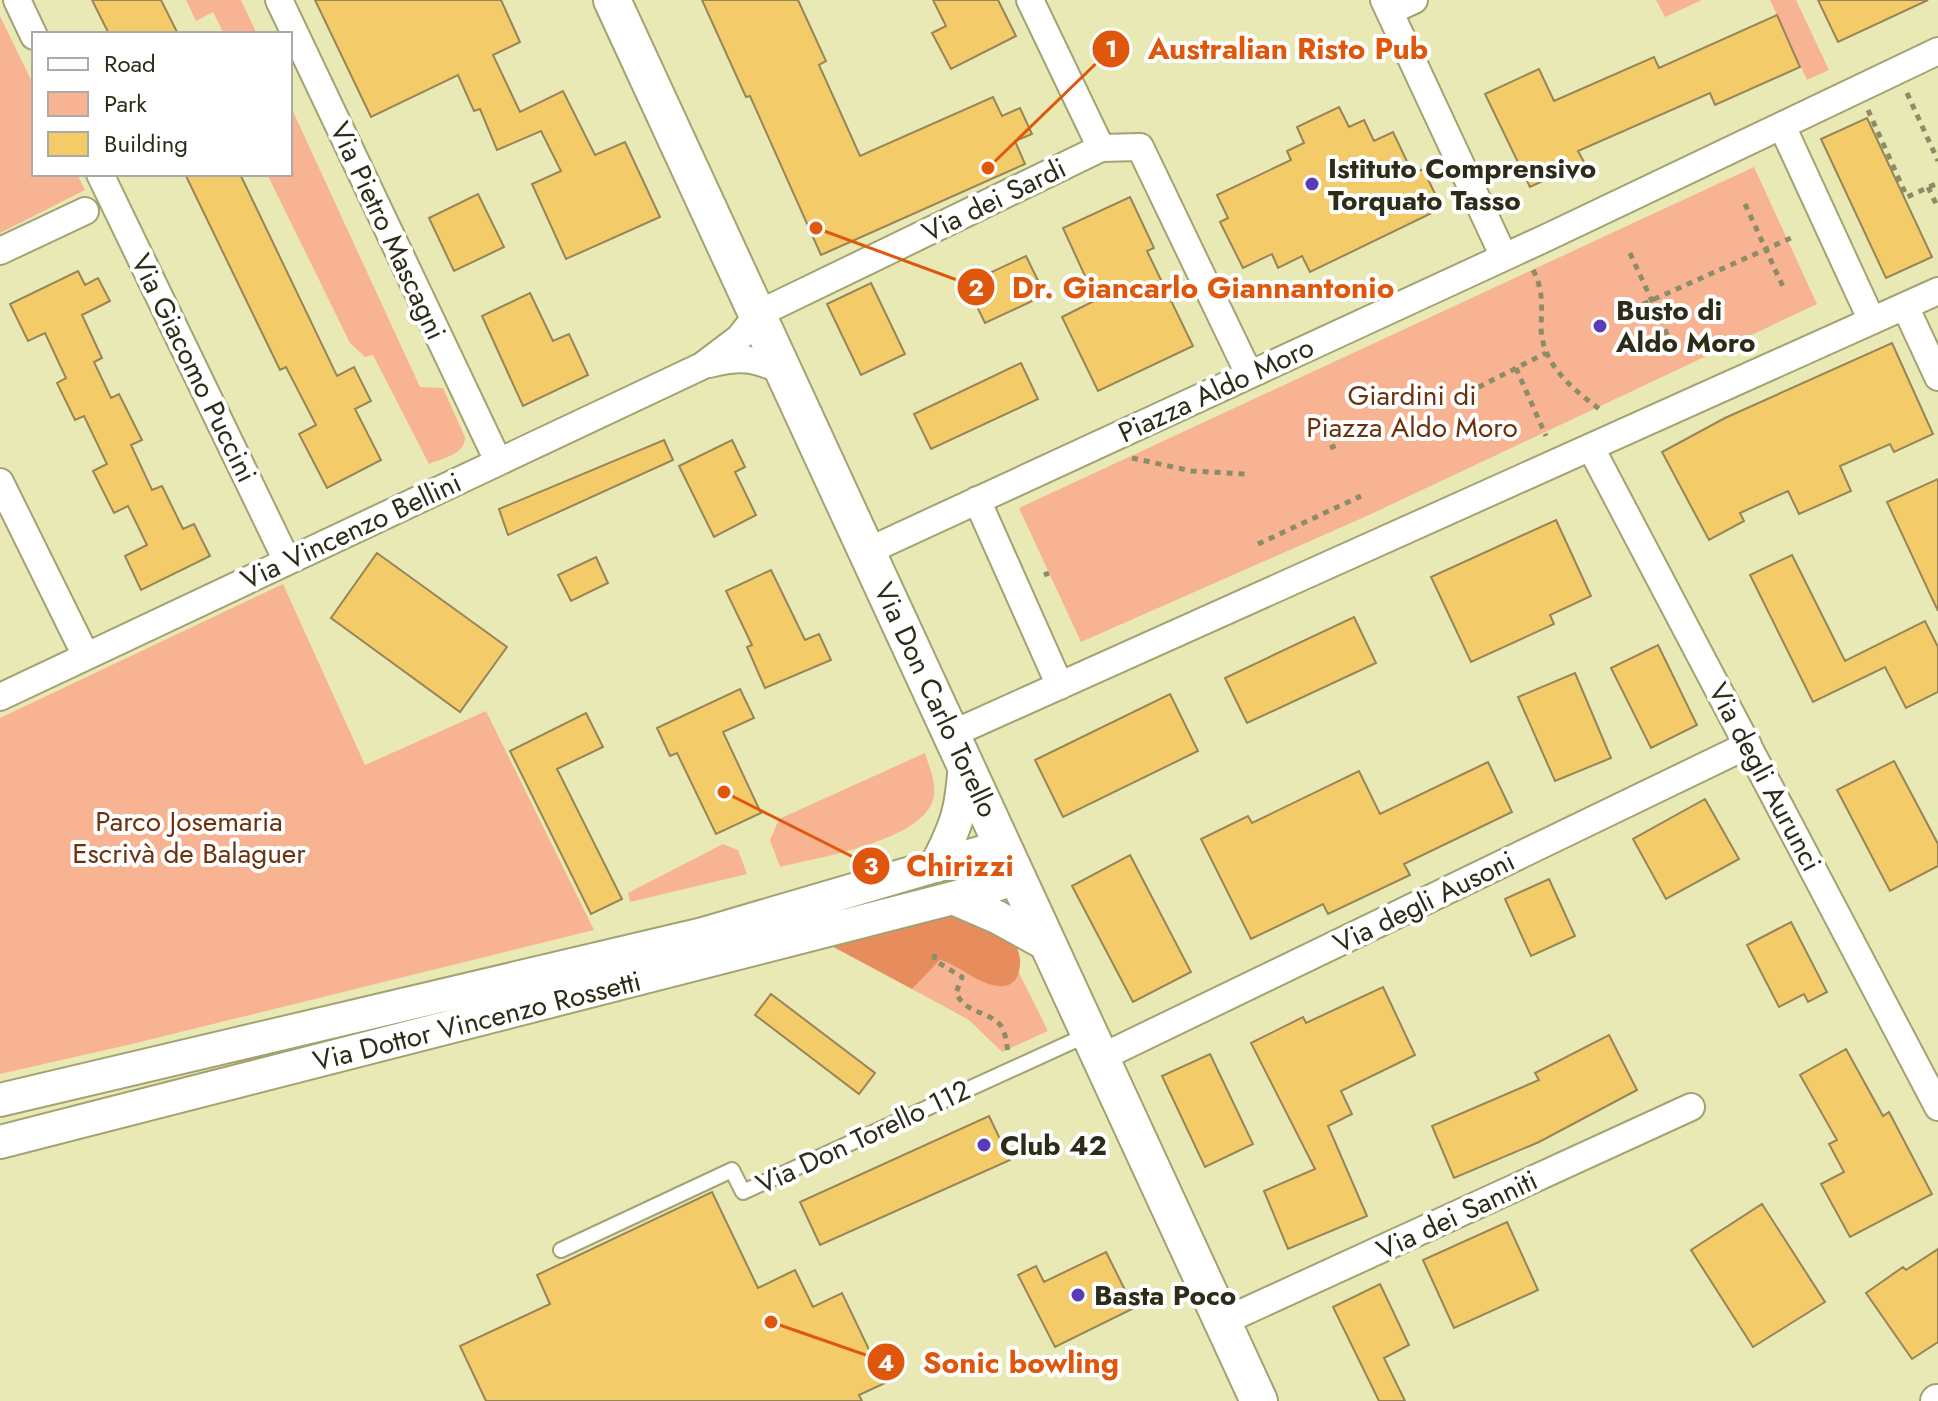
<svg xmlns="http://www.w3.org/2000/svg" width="1938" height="1401" font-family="Jost,sans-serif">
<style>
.green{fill:#f8b492}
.forest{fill:#e68c5d}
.building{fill:#f3cc69;stroke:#988557;stroke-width:2}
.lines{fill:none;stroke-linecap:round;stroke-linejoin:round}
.service-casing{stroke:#a3a372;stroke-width:18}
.minor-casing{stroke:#a3a372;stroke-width:30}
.tertiary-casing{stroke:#a3a372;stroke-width:36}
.secondary-casing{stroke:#a3a372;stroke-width:40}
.path{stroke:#8c8c68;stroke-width:5;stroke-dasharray:6 6;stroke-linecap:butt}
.service{stroke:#fff;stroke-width:14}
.minor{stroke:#fff;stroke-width:26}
.tertiary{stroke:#fff;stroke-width:32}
.secondary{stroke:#fff;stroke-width:36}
.poi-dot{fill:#593cb5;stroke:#fff;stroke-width:3}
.labels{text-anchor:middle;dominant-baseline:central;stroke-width:8;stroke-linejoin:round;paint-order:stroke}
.poi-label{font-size:28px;font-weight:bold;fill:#2c2c18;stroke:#fff;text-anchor:start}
.street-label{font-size:28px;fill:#2c2c18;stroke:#fff}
.park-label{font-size:28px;fill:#6b320f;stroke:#fff}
.leader{fill:none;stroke:#df570d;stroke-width:3}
.callout-dot{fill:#df570d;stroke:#fff;stroke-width:3}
.mark-label{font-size:24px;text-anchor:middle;font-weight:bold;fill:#fff}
.callout-label{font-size:30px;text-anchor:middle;font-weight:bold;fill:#df570d;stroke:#fff;stroke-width:8;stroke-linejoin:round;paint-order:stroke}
</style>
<rect width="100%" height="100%" fill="#e9e9b6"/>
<path class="green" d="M186 0H241L257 34H224L213 12 196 21Z
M1656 0H1702L1665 17Z
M1770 0H1796L1829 70 1807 80Z
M0 16 34 86V174H77L85 190 0 233Z
M290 105 420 387 443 388 465 437C465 455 443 458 429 464L373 355 365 357 350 343 267 174H290Z
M1754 167 1817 304 1369 515 1081 642 1019 508Z
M283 584 365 765 486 711 594 930 132 1044 0 1074V718Z
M925 753C929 767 936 781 934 796 926 841 819 857 780 867L770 840 779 819Z
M723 844 738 850 747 874 630 902 628 893Z
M940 960 955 965 964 971 1017 978 1018 971 1048 1031 1002 1052 969 1020 912 989Z"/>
<path class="forest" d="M954 901C981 916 1031 935 1018 975 1015 984 1006 987 998 986 975 983 961 966 940 960L912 989 824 942Z"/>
<path class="building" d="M92 0H161L178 34H109Z
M315 0H501L520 42 493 55 520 112 563 91 595 155 625 142 660 217 566 259 532 184 561 171 541 131 497 150 480 109 474 111 458 75 371 117Z
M702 0H798L826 61 819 65 860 156 993 97 1002 116 1020 108 1032 134 1015 141 1025 164 821 255 750 96 746 97Z
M933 0H998L1016 36 951 69 932 33 946 26Z
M1818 0H1928L1838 42Z
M1777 15 1800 67 1715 105 1710 93 1578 151 1584 162 1530 187 1485 94 1539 69 1554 101 1654 57 1659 68Z
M1339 107 1349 127 1364 120 1374 141 1393 132 1413 174 1423 169 1442 208 1310 272 1302 256 1278 268 1272 254 1243 268 1220 222 1228 218 1217 195 1291 160 1287 151 1304 143 1297 127Z
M1867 118 1932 257 1886 278 1821 139Z
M185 174H240L337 376 354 367 371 401 355 409 381 460 327 488 299 434 316 425 286 367 280 370Z
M478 194 504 247 454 271 429 218Z
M1130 197 1154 248 1147 251 1193 346 1098 391 1062 317 1096 300 1063 228Z
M1026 256 1045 295 985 323 966 284Z
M78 271 85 285 98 278 110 301 82 315 102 358 94 362 111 398 119 394 142 440 131 445 152 490 162 486 183 529 194 524 210 556 141 590 125 556 147 545 128 506 114 513 93 471 107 464 84 416 75 420 57 383 66 378 45 333 28 341 10 304Z
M871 283 905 354 861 375 827 304Z
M530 293 553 341 569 334 588 375 523 406 482 316Z
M1892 343 1933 434 1894 452 1890 444 1840 466 1851 491 1799 514 1788 491 1740 513 1744 521 1709 540 1662 452 1725 418Z
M1021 363 1038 399 931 449 914 414Z
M664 440 673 460 508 535 499 509Z
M732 440 745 467 735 472 756 515 714 537 679 466Z
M1938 479V611L1887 502Z
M1556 520 1591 596 1550 615 1554 624 1471 662 1431 577Z
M377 553 507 647 460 712 331 618Z
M1792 555 1845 661 1925 621 1938 647V692L1906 708 1885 667 1813 702 1750 575Z
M596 557 608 583 571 601 558 575Z
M771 570 805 640 819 634 831 660 765 688 747 647 752 645 726 591Z
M1354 617 1376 663 1247 723 1225 678Z
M1658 645 1697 725 1651 748 1611 668Z
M1575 673 1611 758 1555 781 1518 697Z
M740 689 754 718 723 732 761 813 716 834 677 753 670 756 657 728Z
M1170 694 1198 751 1063 817 1035 760Z
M586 713 603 747 557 769 622 899 591 914 510 751Z
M1894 761 1938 844V866L1890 891 1837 790Z
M1488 762 1512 812 1404 864 1410 875 1328 914 1323 904 1251 939 1201 839 1248 816 1252 823 1359 771 1380 814Z
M1705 799 1739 859 1666 899 1633 839Z
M1130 855 1191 972 1133 1002 1072 886Z
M1549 879 1575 936 1531 956 1505 899Z
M1791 922 1827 992 1808 1002 1804 994 1779 1007 1747 945Z
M1383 987 1415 1055 1341 1091 1352 1114 1328 1126 1367 1216 1288 1249 1264 1191 1315 1169 1251 1043 1303 1017 1306 1023Z
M771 994 875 1073 859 1094 755 1015Z
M1609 1035 1637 1090 1539 1142 1454 1178 1432 1126 1539 1080 1535 1073Z
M1846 1049 1883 1116 1889 1112 1932 1194 1850 1237 1821 1184 1844 1172 1829 1144 1837 1140 1800 1075Z
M1210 1054 1253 1144 1205 1167 1162 1076Z
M989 1116 1010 1160 820 1245 800 1202Z
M712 1192 758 1288 795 1270 813 1307 842 1293 885 1383 859 1395 862 1401H486L460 1346 550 1304 537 1275Z
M1762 1204 1825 1302 1753 1347 1691 1250Z
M1507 1222 1538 1290 1454 1328 1423 1260Z
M1938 1249V1342L1912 1359 1866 1293 1903 1267 1906 1270Z
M1106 1252 1134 1308 1055 1347 1018 1275 1036 1266 1044 1282Z
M1380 1284 1409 1345 1384 1358 1405 1401H1379L1333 1307Z"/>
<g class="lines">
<defs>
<path id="service" d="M561 1250 732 1170 743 1192 1089 1034"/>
<path id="minor" d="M17 0 34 36
M279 0 498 461
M1030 0 1101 148 1140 147 1249 374
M1384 0 1504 257
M1390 11 1414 0
M1782 126 1872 321
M100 174 287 561
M0 251 85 211
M1905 306 1938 377
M709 364C742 356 753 358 784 371
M1591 448 1938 1107
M0 482 86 656
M977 500 1060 686
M868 551 1550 236 1938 51
M0 697 702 366 739 338 758 314 1101 148
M952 734 1938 291
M1100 1058 1748 745
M1222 1322 1691 1107"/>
<path id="tertiary" d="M936 866C958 823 962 809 965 761
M953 898 997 917 1048 945
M0 1100 703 934 1003 846
M0 1142 953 898 1018 878
M1937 1401H1938"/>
<path id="secondary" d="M612 0 1259 1401"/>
</defs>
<use href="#service" class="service-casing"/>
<use href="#minor" class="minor-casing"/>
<use href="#tertiary" class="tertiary-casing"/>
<use href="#secondary" class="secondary-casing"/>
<path class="path" d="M1907 93 1938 161
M1868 110 1907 197 1938 183
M1928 187 1938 208
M1745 204 1785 291
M1630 253 1672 345
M1533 270C1543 289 1542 305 1541 326 1541 365 1574 390 1602 411
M1621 314 1793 237
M1516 368 1546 436
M1457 398 1546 353
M1330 448 1337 445
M1132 458 1192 471 1245 474
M1258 544 1361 496
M1044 575 1049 573
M935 954 934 960 962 977 956 993C967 1015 988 1010 1001 1026 1006 1033 1006 1043 1008 1051"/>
<use href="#service" class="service"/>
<use href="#minor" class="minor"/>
<use href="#tertiary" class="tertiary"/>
<use href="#secondary" class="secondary"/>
</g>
<g class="poi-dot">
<circle cx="1312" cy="184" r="8"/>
<circle cx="1600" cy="326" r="8"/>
<circle cx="984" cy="1145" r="8"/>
<circle cx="1078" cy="1295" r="8"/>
</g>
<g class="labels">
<g class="poi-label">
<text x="1328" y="168">Istituto Comprensivo<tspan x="1328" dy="32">Torquato Tasso</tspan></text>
<text x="1616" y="310">Busto di<tspan x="1616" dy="32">Aldo Moro</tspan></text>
<text x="1000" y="1145">Club 42</text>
<text x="1094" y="1295">Basta Poco</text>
</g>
<g class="street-label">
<text transform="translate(994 200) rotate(-26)">Via dei Sardi</text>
<text transform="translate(388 231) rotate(65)">Via Pietro Mascagni</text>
<text transform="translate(194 368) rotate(64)">Via Giacomo Puccini</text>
<text transform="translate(1216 390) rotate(-25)">Piazza Aldo Moro</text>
<text transform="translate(351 531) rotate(-25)">Via Vincenzo Bellini</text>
<text transform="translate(936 700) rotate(65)">Via Don Carlo Torello</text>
<text transform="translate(1765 777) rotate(62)">Via degli Aurunci</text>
<text transform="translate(1424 902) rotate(-26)">Via degli Ausoni</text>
<text transform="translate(477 1021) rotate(-14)">Via Dottor Vincenzo Rossetti</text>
<text transform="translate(863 1137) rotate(-25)">Via Don Torello 112</text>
<text transform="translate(1457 1215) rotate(-25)">Via dei Sanniti</text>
</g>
<g class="park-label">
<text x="1412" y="395">Giardini di<tspan x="1412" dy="32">Piazza Aldo Moro</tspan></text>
<text x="189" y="821">Parco Josemaria<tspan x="189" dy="32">Escrivà de Balaguer</tspan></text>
</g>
</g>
<path class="leader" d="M988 168L1111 49M816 228L976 287M724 792L871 866M771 1322L886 1362"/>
<g class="callout-dot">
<circle cx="988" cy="168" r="8"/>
<circle cx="816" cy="228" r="8"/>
<circle cx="724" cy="792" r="8"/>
<circle cx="771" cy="1322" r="8"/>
<circle cx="1111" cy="49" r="20"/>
<circle cx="976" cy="287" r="20"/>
<circle cx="871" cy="866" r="20"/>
<circle cx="886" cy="1362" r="20"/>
</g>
<g class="mark-label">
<text x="1111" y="57">1</text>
<text x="976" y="296">2</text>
<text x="871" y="874">3</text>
<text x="886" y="1371">4</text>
</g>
<g class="callout-label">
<text x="1288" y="59">Australian Risto Pub</text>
<text x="1203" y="298">Dr. Giancarlo Giannantonio</text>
<text x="960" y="876">Chirizzi</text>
<text x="1021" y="1373">Sonic bowling</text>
</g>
<rect x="32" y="32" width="260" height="144" fill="#ffffff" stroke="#ababa3" stroke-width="2"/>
<rect x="48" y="58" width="40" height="12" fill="#ffffff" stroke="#ababa3" stroke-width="2"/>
<text x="104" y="72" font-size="24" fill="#2c2c18">Road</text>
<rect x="48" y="92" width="40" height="24" fill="#f8b492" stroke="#ababa3" stroke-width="2"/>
<text x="104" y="112" font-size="24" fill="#2c2c18">Park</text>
<rect x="48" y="132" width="40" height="24" fill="#f3cc69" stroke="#ababa3" stroke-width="2"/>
<text x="104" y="152" font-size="24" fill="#2c2c18">Building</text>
</svg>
